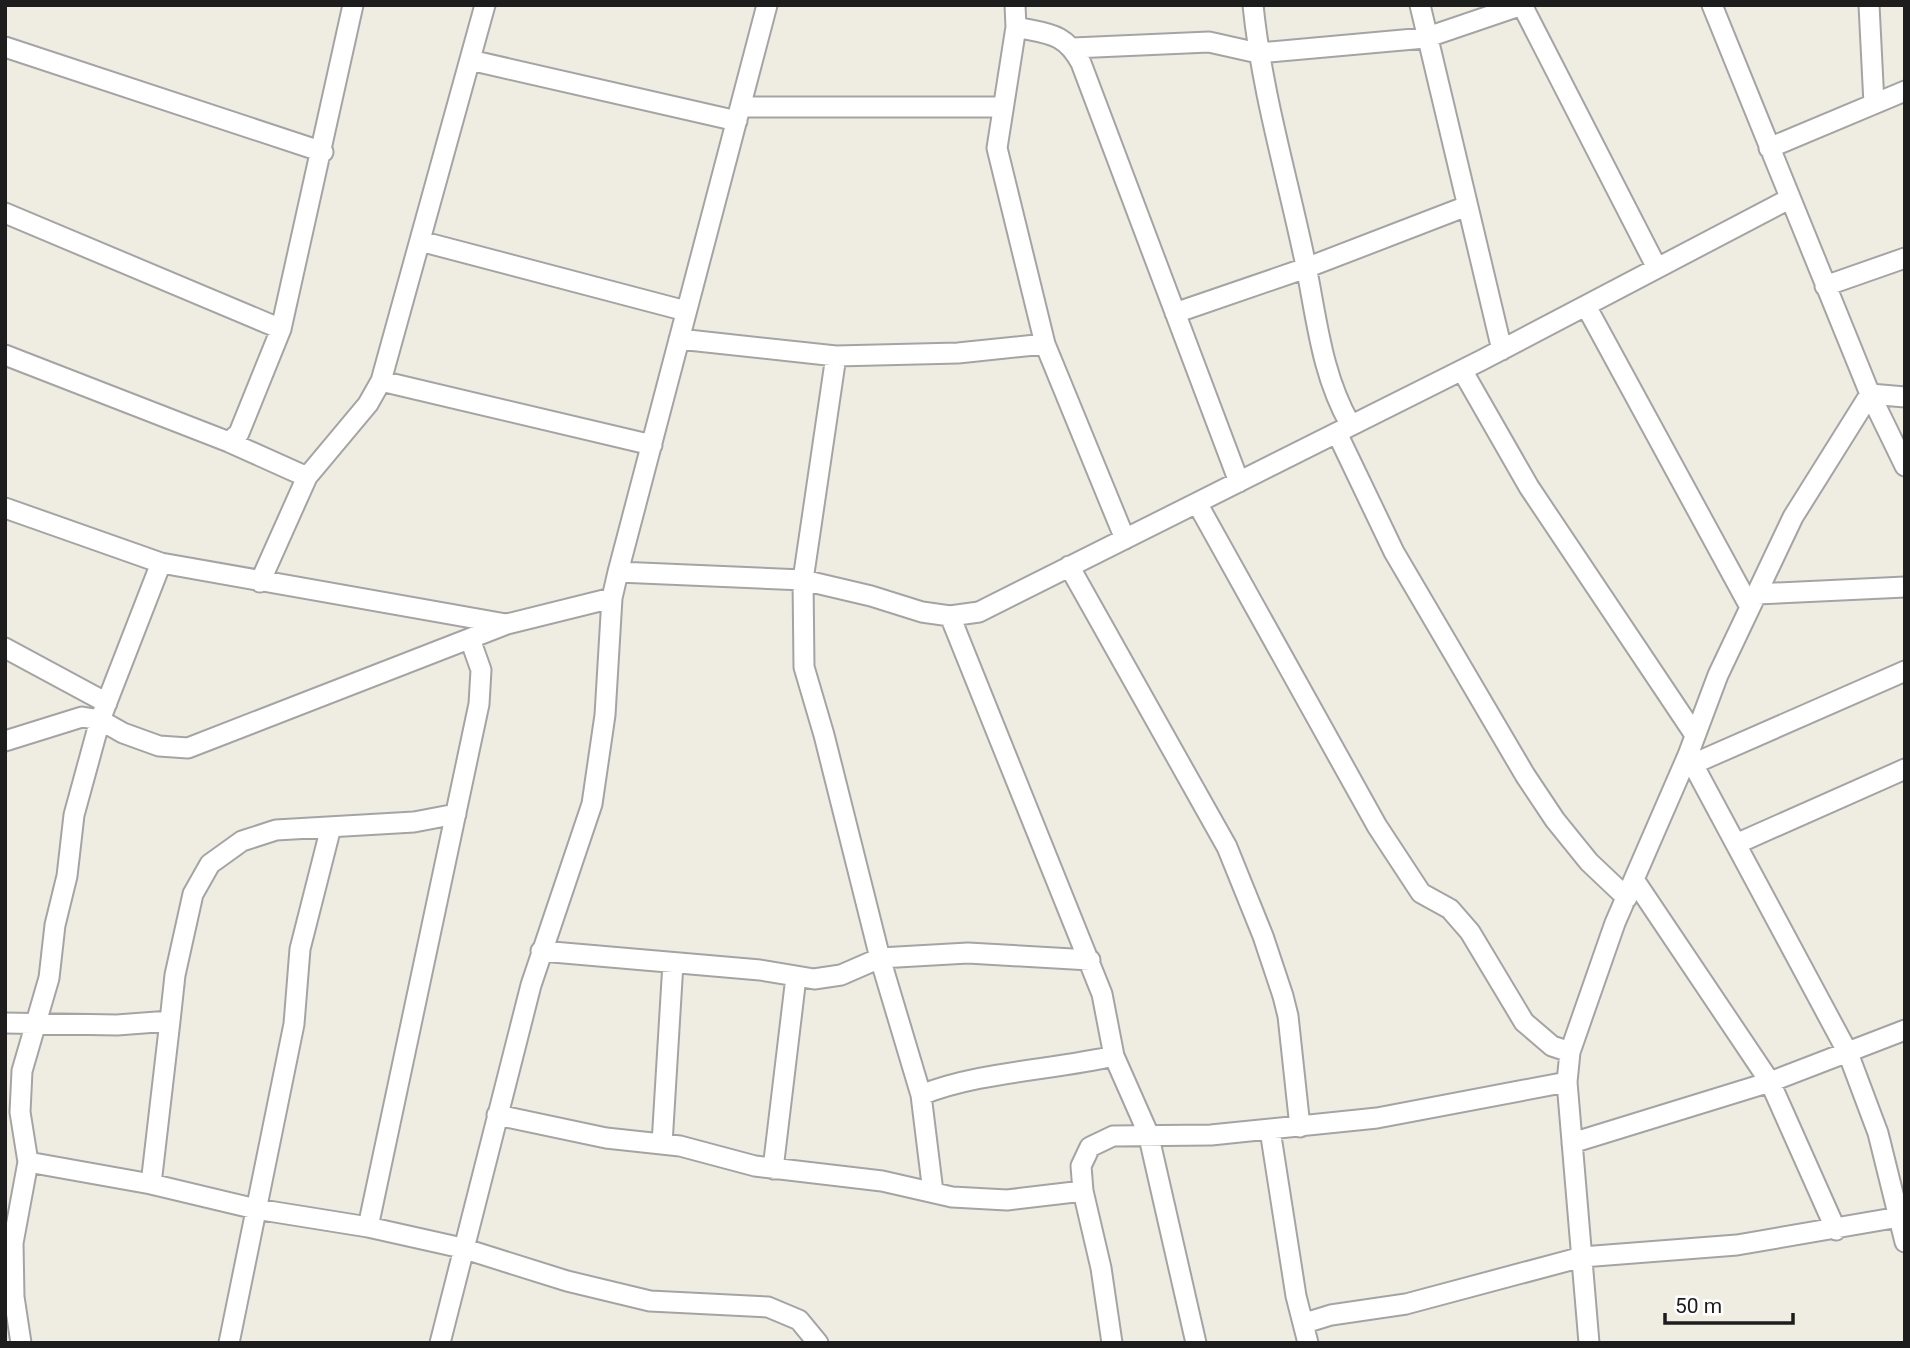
<svg xmlns="http://www.w3.org/2000/svg" width="1910" height="1348" font-family="Roboto,sans-serif">
<style>
.lines{fill:none;stroke-linecap:round;stroke-linejoin:round}
.street-casing{stroke:#a4a4a4;stroke-width:23}
.street{stroke:#fff;stroke-width:19}
</style>
<rect width="100%" height="100%" fill="#efece2"/>
<g class="lines">
<defs>
<path id="street" d="M1015 5 1016 27 997 148 1045 344 1125 539
M1253 5C1262 94 1288 179 1306 266 1317 321 1322 375 1350 424
M1420 5 1502 350
M1522 5 1657 268
M1712 5 1870 394 1905 466
M1869 5 1874 104
M1016 27C1047 34 1065 32 1081 63L1239 482
M5 47 323 152
M1073 48 1209 42 1258 53 1425 38 1522 5
M470 60 737 121
M741 107H1002
M1769 148 1905 91
M5 213 281 329
M420 241 686 311
M1825 286 1905 258
M1586 306 1750 607
M1175 313 1306 268 1467 206
M679 339 836 356 958 353 1045 344
M5 355 229 442 307 477 368 404 381 381 485 5
M836 356 803 580 804 667 824 735 880 958 921 1095 933 1192
M1462 370 1529 487 1695 735
M381 381 652 445
M1337 433 1394 552 1525 775 1555 820 1589 862 1627 898
M229 442 239 433 281 329 353 5
M1197 503 1377 826 1421 893 1450 909 1470 932 1524 1022 1552 1046 1570 1052
M5 508 161 563 506 624
M1069 566 1227 847 1263 936 1283 996 1288 1016 1300 1127
M618 572 803 580 871 596 922 612 950 616 979 612 1482 360 1789 199
M260 582 307 477
M1756 594 1905 587
M950 616 1102 994 1114 1056 1148 1133 1196 1343
M5 648 107 703
M5 741 82 717 100 720 123 733 159 746 188 748 507 624 612 598
M1688 755 1848 1053 1878 1133 1905 1242
M1693 764 1905 671
M1736 844 1905 769
M1635 881 1770 1082 1836 1230
M541 951 760 970 814 979 841 975 880 958 968 953 1090 960
M5 1023 117 1025 170 1021 175 975 193 894 210 864 242 841 276 830 414 822 456 814
M921 1095C977 1072 1053 1070 1114 1056
M497 1115 606 1138 680 1146 755 1166 882 1181 952 1197 1007 1200 1083 1191
M1270 1130 1296 1296 1308 1343
M1572 1143 1770 1082 1905 1030
M662 1144 673 963
M28 1162 20 1112 22 1071 49 978 55 925 67 876 74 815 100 720 161 563
M773 1169 796 977
M151 1184 170 1021
M368 1227 479 704 481 670 470 639
M1305 1323 1331 1315 1406 1304 1582 1257 1737 1245 1905 1216
M21 1343 14 1297 13 1243 28 1162 151 1184 256 1209 368 1227 462 1248 567 1281 650 1301 768 1307 799 1320 818 1343
M229 1343 294 1024 300 949 331 827
M440 1343 531 985 592 804 605 715 612 598 618 572 767 5
M1112 1343 1101 1268 1083 1191 1081 1166 1090 1147 1113 1136 1211 1135 1377 1118 1567 1082
M1589 1343 1567 1082 1570 1052 1615 923 1688 755 1718 675 1793 517 1870 394 1905 397"/>
</defs>
<use href="#street" class="street-casing"/>
<use href="#street" class="street"/>
</g>
<rect width="1910" height="1348" fill="none" stroke="#1d1d1d" stroke-width="14"/>
<path d="M1665 1313v10h128v-10" fill="none" stroke="#1d1d1d" stroke-width="3.5"/>
<text x="1675" y="1313" font-size="21" fill="#1d1d1d" stroke="#ffffff" stroke-width="5" paint-order="stroke">50 m</text>
</svg>
